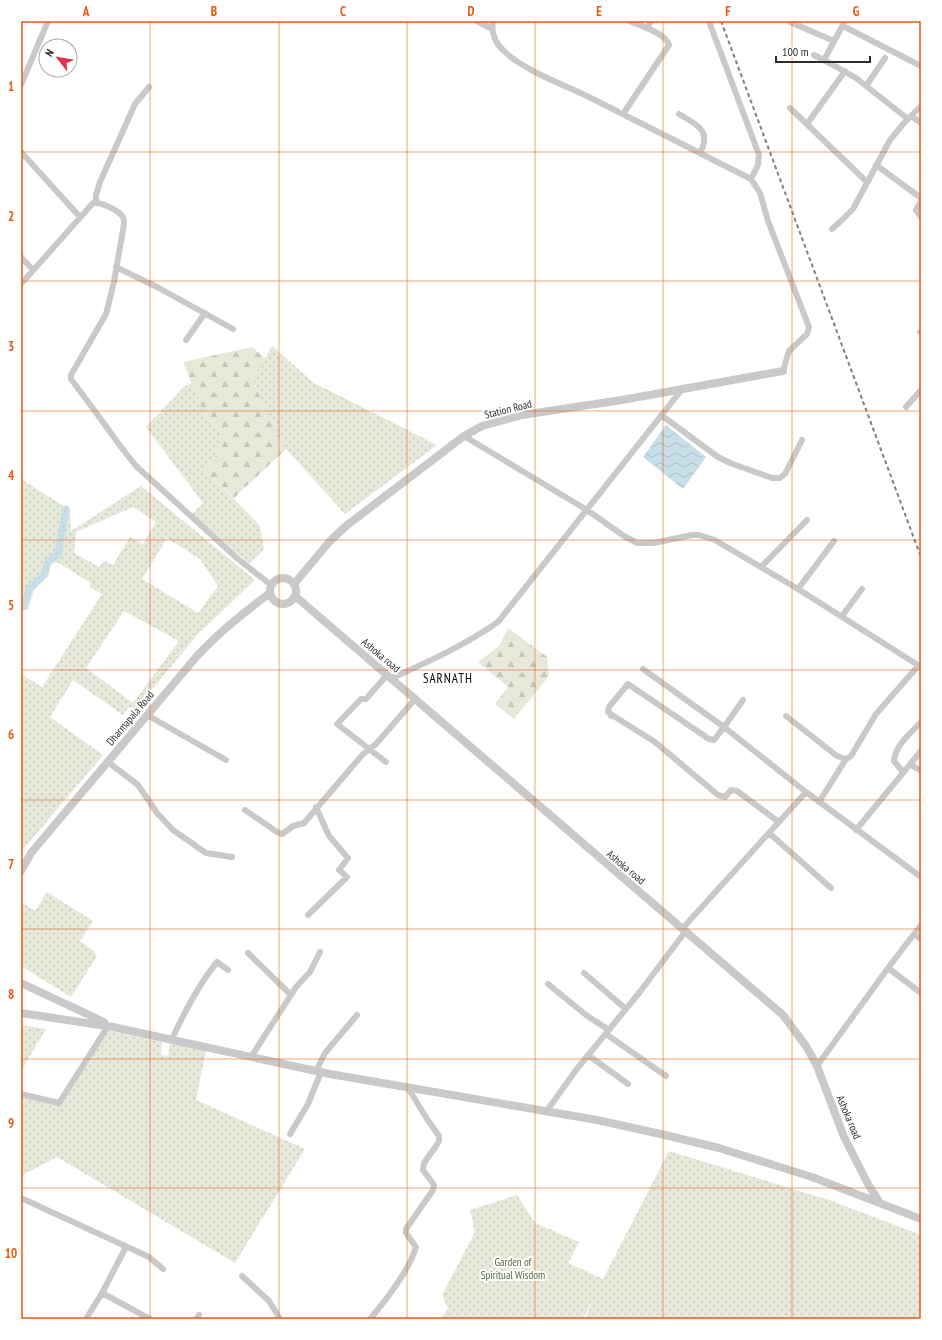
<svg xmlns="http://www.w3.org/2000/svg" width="942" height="1340" font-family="'PT Sans Narrow',sans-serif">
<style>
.green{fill:url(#green-dots);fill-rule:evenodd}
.forest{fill:url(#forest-firs)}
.water{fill:url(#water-waves)}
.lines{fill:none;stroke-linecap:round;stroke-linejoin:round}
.canal{stroke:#c7dee9;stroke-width:7}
.minor{stroke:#c9c9c9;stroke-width:6}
.tertiary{stroke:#c9c9c9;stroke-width:8}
.rail{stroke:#818181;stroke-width:2;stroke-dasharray:4 3;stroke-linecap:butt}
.grid{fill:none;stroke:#e8590c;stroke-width:1;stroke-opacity:0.55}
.labels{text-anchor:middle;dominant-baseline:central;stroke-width:4;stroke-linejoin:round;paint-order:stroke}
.street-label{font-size:11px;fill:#2c2c2c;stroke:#fff}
.park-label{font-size:11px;fill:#53653c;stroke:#fff}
.quarter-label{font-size:13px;letter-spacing:1px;fill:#000;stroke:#fff}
.neatline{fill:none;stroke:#e8590c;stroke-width:1.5}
.grid-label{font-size:13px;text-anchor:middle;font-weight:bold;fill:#e8590c}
</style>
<defs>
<pattern id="green-dots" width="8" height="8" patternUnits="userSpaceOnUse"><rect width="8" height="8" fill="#e4e9da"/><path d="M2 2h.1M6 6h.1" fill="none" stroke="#c4c8bb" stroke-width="1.8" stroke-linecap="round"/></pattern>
<pattern id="forest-firs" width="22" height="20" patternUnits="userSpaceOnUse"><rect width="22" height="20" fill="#e4e9da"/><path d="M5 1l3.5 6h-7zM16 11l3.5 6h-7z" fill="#c4c8bb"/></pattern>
<pattern id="water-waves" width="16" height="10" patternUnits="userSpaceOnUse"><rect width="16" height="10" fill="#c7dee9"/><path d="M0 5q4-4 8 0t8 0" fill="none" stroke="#abbfc8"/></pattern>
</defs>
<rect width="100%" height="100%" fill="#fff"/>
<path class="green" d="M272 346 314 383 437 445 345 514 286 449 252 380Z
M192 383 204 413 221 431 217 454 204 470 233 498 260 526 264 549 249 564 192 514 203 503 146 427 184 387Z
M21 479 70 510 71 531 141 486 255 580 198 634 137 708 129 707 123 715 73 680 50 717 103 755 21 852V674L42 687 102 594 90 587 91 583 57 562 51 564 48 576 34 590 28 610 21 609ZM133 507 156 522 143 544 130 537 113 565 104 561 99 567 74 553 76 532ZM167 538 200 559 218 586 198 613 142 579ZM124 611 179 641 133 703 86 668Z
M47 892 93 921 80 941 93 950 97 956 71 997 21 966V902L35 911Z
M21 1025 46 1029 21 1071Z
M105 1030 162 1042 161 1055 168 1056 170 1043 206 1051 196 1100 305 1149 235 1263 57 1157 21 1176V1096L61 1104Z
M669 1151 832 1201 921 1235V1319H585L594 1297 583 1319H441L448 1308 442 1295 475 1232 470 1210 517 1195 535 1223 579 1242 568 1263 603 1279Z"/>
<path class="forest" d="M252 347 266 359 252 380 286 449 234 498 204 470 217 454 221 431 204 413 183 362Z
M508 628 547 657 549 676 514 719 495 704 508 687 478 662 499 646Z"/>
<path class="water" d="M666 425 706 457 683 489 643 457Z"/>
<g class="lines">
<path class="canal" d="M21 608 24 606 29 589 45 574 48 562 58 554 66 509"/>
<path class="minor" d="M477 21 492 29
M493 21C491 32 495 43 504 51 523 70 564 85 589 97 643 124 697 152 751 179L760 193 768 221 809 327 807 334 789 351 783 371
M790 22 834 41
M710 24 759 155 758 165 751 179
M843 26 921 66
M647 28 651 21
M814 55 835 66 856 78 908 119
M824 60 845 21
M21 85 48 21
M866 86 885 58
M790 108 867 182
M623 114 669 45C667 34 640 25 629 21
M679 114C697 125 712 130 700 153
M911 116 921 123
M807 124 845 71
M21 152 80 217
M876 165 921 198
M921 201 916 210 921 217
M96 202V195L100 182 135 104 149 87
M832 229 842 220 853 209 890 140 904 123 921 106
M21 257 33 270
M116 267 159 288 233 329
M21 284 93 203C99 201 120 211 123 217 124 219 124 221 124 224L114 282 106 314 71 375V379L100 418 121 447 136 466 238 559 271 585
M920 332 921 333
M186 340 205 313
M906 407 921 390
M661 415 718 457 730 463 772 478H780L785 474 802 440
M464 436 587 510 624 536 637 543H654L692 535H699L715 540 798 589 921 667
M761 567 807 520
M798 589 834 541
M842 616 862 589
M643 669 724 727 743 700
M392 678C428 662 465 645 498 622L683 388
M147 715 226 760
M612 715 655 742 718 795 725 797 731 790 737 791 779 822
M611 716 612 715 608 712 609 707 628 684 709 739 714 740 724 727 806 792
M786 716 837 756 846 759 851 756 876 714 918 666
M108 762 138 785 157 813 173 830 206 853 232 857
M386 762 337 724 361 699H366L387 675
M910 764 921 771
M903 772 894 761C895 745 911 733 921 722
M819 802 846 759
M245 810 277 832 282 834 293 826 304 823 363 754 376 744 415 699
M856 830 921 751
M769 833 831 888
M308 915 347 877 339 870 348 858 329 836 316 807
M682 929 806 792 921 877
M914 934 921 939
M248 953 291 995
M888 968 921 993
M584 973 626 1009
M548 984 586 1015 609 1030
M606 1034 666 1076
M172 1039C184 1013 198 985 217 962L228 970
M588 1055 628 1084
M251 1057 296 987 310 972 320 952
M817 1066 888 968 921 925
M316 1071 325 1053 357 1015
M21 1094 59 1103 108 1026
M546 1112 576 1070 639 993 685 932
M290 1134 308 1104 321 1072
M21 1198 149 1257 163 1269
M242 1276 269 1301 280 1319
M102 1293 150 1319
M86 1319 102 1293 126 1247
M196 1319 199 1315
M370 1319C386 1300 409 1271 416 1247L406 1233V1229L433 1190 434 1185 423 1170 424 1163 436 1146 439 1141V1136L427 1119 408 1088"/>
<path class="tertiary" d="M270 591a13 13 0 1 1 26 0a13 13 0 1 1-26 0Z
M294 584 330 541 346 526 464 436 482 426 522 415 622 400 783 371
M295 596 783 1015 806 1046 817 1066 844 1137 868 1184 880 1203
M21 871 31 853 197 656C219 632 243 613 270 593
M21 983 104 1022
M21 1013 113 1027 330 1074 597 1120 665 1135 719 1148 812 1177 921 1219"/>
<path class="rail" d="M721 21 921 557"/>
</g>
<path class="grid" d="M150 21V1319M279 21V1319M407 21V1319M535 21V1319M663 21V1319M792 21V1319M21 152H921M21 281H921M21 411H921M21 540H921M21 670H921M21 800H921M21 929H921M21 1059H921M21 1188H921"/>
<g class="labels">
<g class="street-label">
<text transform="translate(508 409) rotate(-14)">Station Road</text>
<text transform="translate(381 655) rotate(40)">Ashoka road</text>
<text transform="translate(130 718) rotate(-50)">Dharmapala Road</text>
<text transform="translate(626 867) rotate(40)">Ashoka road</text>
<text transform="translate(849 1117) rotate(67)">Ashoka road</text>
</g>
<g class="park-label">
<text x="513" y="1262">Garden of<tspan x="513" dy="13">Spiritual Wisdom</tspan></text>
</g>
<g class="quarter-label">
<text x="448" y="678">SARNATH</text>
</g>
</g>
<rect width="942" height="1340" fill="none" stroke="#ffffff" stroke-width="44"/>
<g transform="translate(58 58) rotate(301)"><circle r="19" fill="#ffffff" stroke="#ababab"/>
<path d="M0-3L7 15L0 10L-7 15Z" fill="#dc3650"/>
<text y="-6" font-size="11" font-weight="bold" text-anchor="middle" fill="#2c2c2c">N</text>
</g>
<path d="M776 56v6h94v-6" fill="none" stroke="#2c2c2c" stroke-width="2"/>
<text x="782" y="56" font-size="12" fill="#2c2c2c" stroke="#ffffff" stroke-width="3" paint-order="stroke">100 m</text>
<rect x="22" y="22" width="898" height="1296" class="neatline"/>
<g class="grid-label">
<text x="86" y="16">A</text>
<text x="214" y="16">B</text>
<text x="343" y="16">C</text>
<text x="471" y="16">D</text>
<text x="599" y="16">E</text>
<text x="728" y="16">F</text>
<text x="856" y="16">G</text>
<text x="11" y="91">1</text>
<text x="11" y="221">2</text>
<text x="11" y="351">3</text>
<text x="11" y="480">4</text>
<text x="11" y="610">5</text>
<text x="11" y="739">6</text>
<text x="11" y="869">7</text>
<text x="11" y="999">8</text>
<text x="11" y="1128">9</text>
<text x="11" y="1258">10</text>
</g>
</svg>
